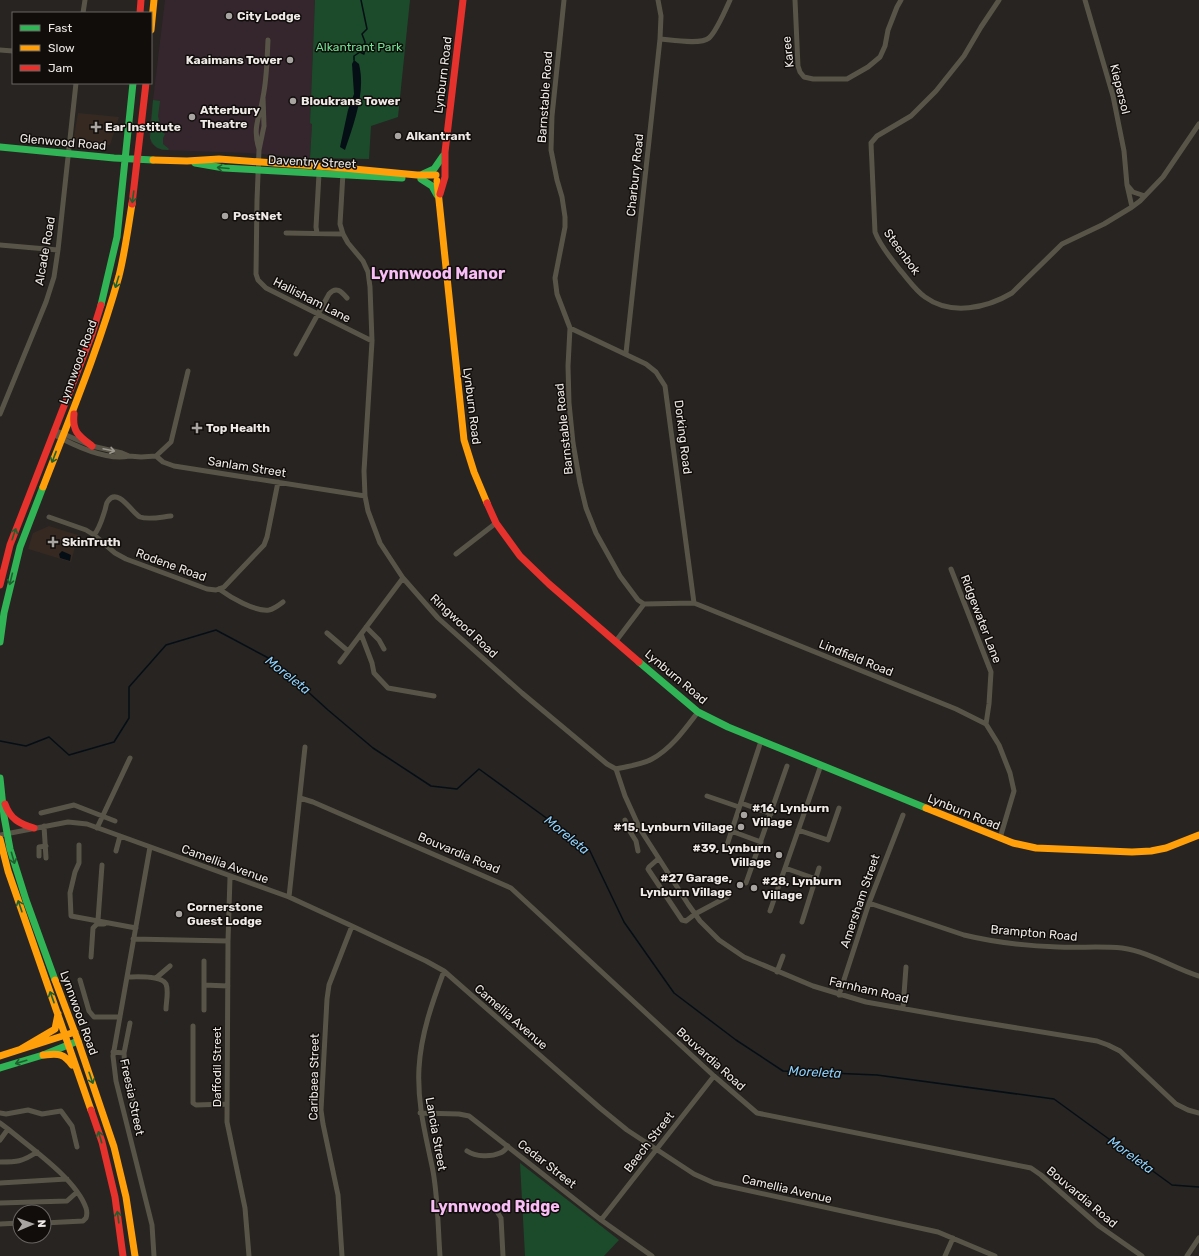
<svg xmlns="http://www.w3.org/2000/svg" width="1199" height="1256" font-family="Rubik,sans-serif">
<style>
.commercial{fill:#35262d}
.built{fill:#362922}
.green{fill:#1b4b2b}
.water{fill:#050e15}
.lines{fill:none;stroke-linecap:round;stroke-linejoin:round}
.stream{stroke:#050e15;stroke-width:1.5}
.street{stroke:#585448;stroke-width:5}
.fast{stroke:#30b455;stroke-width:7}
.slow{stroke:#ff9f0a;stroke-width:7}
.jam{stroke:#e5322d;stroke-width:7}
.oneway{stroke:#206030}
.oneway2{stroke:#9c978f}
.poi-dot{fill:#a8a4a1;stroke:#100d0b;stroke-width:1.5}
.labels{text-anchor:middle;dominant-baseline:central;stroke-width:3;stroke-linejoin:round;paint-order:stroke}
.poi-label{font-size:12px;font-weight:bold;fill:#eee9e6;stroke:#100d0b;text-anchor:start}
.park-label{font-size:12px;fill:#6ee394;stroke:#100d0b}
.street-label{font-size:12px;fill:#eee9e6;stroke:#100d0b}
.water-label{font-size:13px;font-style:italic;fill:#8cd0fd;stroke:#100d0b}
.district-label{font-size:16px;font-weight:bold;fill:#f8bdf5;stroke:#100d0b}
</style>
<rect width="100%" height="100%" fill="#272421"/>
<path class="commercial" d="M165 0H315L310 123H312L310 158 247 153 163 150 157 148 151 143 149 133Z"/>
<path class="built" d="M78 113 119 117 110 145 79 142 74 137Z
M49 526 78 535 71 562 28 549 33 533Z"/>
<path class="green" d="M315 0H410L398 117 371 126 369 159 310 158 312 124 310 123Z
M153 100 160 101 158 116 160 125H159L161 131 165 134 163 138V144L169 149 168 150C159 150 153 147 150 138Z
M520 1163 619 1240 604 1256H525Z"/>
<path class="water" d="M354 60 359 64C366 92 354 123 345 150L340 147 348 110 354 94 352 64Z
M62 551 71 555 70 561 60 558 59 554Z"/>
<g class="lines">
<path class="stream" d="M354 60V56L360 52 364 54 365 42 362 34 367 29 361 0
M0 741 26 746 49 737 69 755 114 742 129 718V687L166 645 216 630 274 661 328 710 373 748 431 786 457 789 479 769 589 849 624 922 674 993 736 1040 783 1071 877 1075 1054 1099 1172 1185 1199 1187"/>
<path class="street" d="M564 0 552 116 551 150 557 180 562 197 565 217V227L555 278 557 294 570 328 568 366 569 403 573 443 580 483 586 508 596 533 620 576 638 600 644 604
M795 0 798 66 800 72 804 77 813 79H847L868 67 880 57 885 46 888 30 897 7 901 0
M999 0 981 27 964 56 936 91 911 116 877 136 871 143 875 232C880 246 891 258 900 270 908 279 915 290 925 297 951 316 987 308 1012 293L1062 244 1104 224 1132 207 1140 201 1163 177 1199 124
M1085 0 1113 96 1124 151 1127 185 1132 207
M83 13 85 0
M660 39C672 40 701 45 709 38 716 32 726 9 730 0
M0 50 13 51
M263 97 264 126 259 150 257 200 256 274 258 280 266 288 372 341
M259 149C252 127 260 117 263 97 267 78 267 59 268 40
M343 173 340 224 343 234 348 243 363 261 368 272 370 287 372 341 364 471 365 496 368 511 380 543 403 578 438 618 522 693 607 764 616 769C628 766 641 765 652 759 671 749 685 729 698 712
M1128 186 1133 192 1145 196
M286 233 343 234
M317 233 316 227 319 174
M0 245 58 250
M570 328 646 364 656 372 665 386 694 603
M626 353 660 39 661 16 658 0
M296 354 329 294C336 286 341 291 347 298
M0 414 46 302 54 277 58 250 76 83
M54 430 92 446 122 453 129 456 141 457 156 456 163 462 174 466 365 496
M53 434C73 445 106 461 129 456
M156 456 171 442 188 371
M49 517 86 530 94 535 115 553 126 559 207 589 216 590 224 587 264 545 267 537 278 482
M94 535C100 528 102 519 105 510 106 507 106 503 108 501 118 487 132 513 140 517 149 520 161 517 171 516
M456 554 496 523
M951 569 991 672 989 704 986 724
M219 589C230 597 255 612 269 610 274 609 279 605 283 602
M644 604 694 603 956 709 986 724 999 745 1010 773 1014 791 1000 838
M366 627 379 640 384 649
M327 633 348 651
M361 634 372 663 374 673 388 688 434 696
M616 641 644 604
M340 662 403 578
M616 769 625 796 640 829 688 904 700 921 719 940 744 957 813 986 866 1002 956 1018 1097 1041 1108 1045 1120 1051 1176 1104 1188 1110 1199 1113
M707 796 739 807
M300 798 313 802 511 888 714 1076 757 1113 1031 1168 1041 1175 1099 1226 1142 1256
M741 803 771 814
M41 813 74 805 115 821
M625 820 629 830
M44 826 46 858
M97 828 130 758
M798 830 828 840 839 808
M731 831 761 842
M0 835 68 822 87 824 289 897 352 926 426 961 444 971 600 1108 627 1130 694 1174 714 1183 938 1232 995 1256
M79 845V863L75 872 70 893 71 916 136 928
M727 845 761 741
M150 847 113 1056 116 1081 152 1225 154 1256
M116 851 120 836
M638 851 636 841 629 830 639 826
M39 856V847L46 846
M658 859 649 867 648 869 682 920 686 921 695 914 727 897
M785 868 816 879
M230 877 228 941 227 1122 245 1208 249 1256
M746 883 787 766
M289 897 305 747
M869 903 964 935C993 942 1029 946 1058 947 1079 948 1101 946 1122 948 1150 952 1173 968 1199 976
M770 911 821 765
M98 920 102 865
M802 922 819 868
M133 939 228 941
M91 957 93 928 97 924H104
M777 972 783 956
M127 977C136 977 161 975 166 984 169 991 166 1002 166 1009
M156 978 170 966
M80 980 89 1011 94 1017H119
M204 985V961
M839 995 869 903 903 815
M903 1008 906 967
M204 1010V985L228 986
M193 1026V1103L196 1105 227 1104
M113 1052 124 1053 125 1071 134 1104
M124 1053 130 1023
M0 1113 6 1114 28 1110 42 1114 61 1111 72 1126 77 1147
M420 1113 459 1114 469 1116 601 1220 652 1256
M0 1123 8 1129C32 1149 76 1179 86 1208 87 1211 87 1215 86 1218L83 1221 44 1223
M0 1140 8 1129
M467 1151C476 1157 491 1157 500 1153 504 1152 506 1149 508 1146
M0 1162C17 1162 22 1162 37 1152
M0 1183 67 1179
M0 1203 67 1201 77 1192
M438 1210 488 1208 496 1210 501 1218 503 1256
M601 1220 714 1076
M0 1224 20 1223
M342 1256 338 1195 323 1124 321 1110 327 999 329 985 352 926
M440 1256C438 1228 438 1199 433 1171 426 1136 417 1105 419 1068 421 1034 432 1003 444 971
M945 1256 953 1238
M1187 1256 1199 1238"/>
<path class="fast" d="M0 147 114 158 153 160
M195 163 224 168 402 178
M423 174 434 169 443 156
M421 179 432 186 437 195
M101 305 117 237 133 83
M0 642 4 613 20 547 43 487
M639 662 698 712 728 727 926 808
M0 778 4 816 10 849 26 900 55 980
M0 1068 43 1055 78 1041"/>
<path class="slow" d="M151 30 154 0
M153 160 187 161 219 159 343 168 417 175H436
M437 181 464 440 474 472 487 503
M43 487C70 417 99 348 119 276 125 252 128 228 132 204
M926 808 1013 843 1036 848 1132 852 1151 851 1166 848 1199 835
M0 839 8 871 91 1110
M55 980 78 1041 114 1147 126 1197 135 1256
M21 1049 55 1029 58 1014
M43 1055C57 1054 63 1052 72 1065
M0 1056 75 1032"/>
<path class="jam" d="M140 13 141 0
M440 194 445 177V152L463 0
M132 204 146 83
M74 414C72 432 79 436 92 446
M487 503 496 523 520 556 549 584 639 662
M0 585 10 545 92 334 101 305
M5 804C10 819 20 824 34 828
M91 1110 102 1142 115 1197 123 1256"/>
</g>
<defs><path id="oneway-shaft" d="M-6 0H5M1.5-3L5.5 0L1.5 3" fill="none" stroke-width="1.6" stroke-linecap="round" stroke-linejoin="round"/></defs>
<g class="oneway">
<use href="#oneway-shaft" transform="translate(223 168) rotate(-175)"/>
<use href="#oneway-shaft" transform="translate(133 197) rotate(98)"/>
<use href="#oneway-shaft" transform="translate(117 282) rotate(107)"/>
<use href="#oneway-shaft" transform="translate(54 457) rotate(111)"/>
<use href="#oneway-shaft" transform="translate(14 534) rotate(-71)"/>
<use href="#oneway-shaft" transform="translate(11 579) rotate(104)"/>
<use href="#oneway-shaft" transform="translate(13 858) rotate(74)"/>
<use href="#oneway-shaft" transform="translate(20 906) rotate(-109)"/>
<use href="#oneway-shaft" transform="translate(52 997) rotate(-110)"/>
<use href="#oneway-shaft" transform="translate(21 1062) rotate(164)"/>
<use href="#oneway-shaft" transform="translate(91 1078) rotate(71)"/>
<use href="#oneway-shaft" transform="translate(100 1137) rotate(-107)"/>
<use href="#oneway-shaft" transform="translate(118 1217) rotate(-98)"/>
</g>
<use class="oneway2" href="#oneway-shaft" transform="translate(109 450) rotate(12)"/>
<g class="poi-dot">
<circle cx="229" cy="16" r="4"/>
<circle cx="290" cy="60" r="4"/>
<circle cx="293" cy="101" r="4"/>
<circle cx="192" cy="117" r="4"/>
<path d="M94 121h4v4h4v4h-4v4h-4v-4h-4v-4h4z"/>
<circle cx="398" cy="136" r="4"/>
<circle cx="225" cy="216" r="4"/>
<path d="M195 422h4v4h4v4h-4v4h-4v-4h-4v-4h4z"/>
<path d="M51 536h4v4h4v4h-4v4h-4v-4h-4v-4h4z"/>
<circle cx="744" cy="815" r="4"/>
<circle cx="741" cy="827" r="4"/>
<circle cx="779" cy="855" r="4"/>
<circle cx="740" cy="885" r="4"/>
<circle cx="754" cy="888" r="4"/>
<circle cx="179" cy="914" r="4"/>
</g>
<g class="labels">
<g class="poi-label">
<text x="237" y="16">City Lodge</text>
<text x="282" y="60" text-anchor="end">Kaaimans Tower</text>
<text x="301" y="101">Bloukrans Tower</text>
<text x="200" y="110">Atterbury<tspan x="200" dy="14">Theatre</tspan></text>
<text x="105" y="127">Ear Institute</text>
<text x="406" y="136">Alkantrant</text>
<text x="233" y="216">PostNet</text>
<text x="206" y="428">Top Health</text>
<text x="62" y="542">SkinTruth</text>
<text x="752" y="808">#16, Lynburn<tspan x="752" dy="14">Village</tspan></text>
<text x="733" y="827" text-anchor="end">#15, Lynburn Village</text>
<text x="771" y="848" text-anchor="end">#39, Lynburn<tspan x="771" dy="14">Village</tspan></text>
<text x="732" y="878" text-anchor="end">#27 Garage,<tspan x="732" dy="14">Lynburn Village</tspan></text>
<text x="762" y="881">#28, Lynburn<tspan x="762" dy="14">Village</tspan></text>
<text x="187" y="907">Cornerstone<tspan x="187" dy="14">Guest Lodge</tspan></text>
</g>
<g class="park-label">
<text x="359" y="47">Alkantrant Park</text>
</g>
<g class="street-label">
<text transform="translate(788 52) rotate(-96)">Karee</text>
<text transform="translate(443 75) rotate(-83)">Lynburn Road</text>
<text transform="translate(1120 89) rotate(76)">Kiepersol</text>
<text transform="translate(545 97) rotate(-86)">Barnstable Road</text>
<text transform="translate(63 142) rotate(5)">Glenwood Road</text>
<text transform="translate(312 162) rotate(3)">Daventry Street</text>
<text transform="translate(635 175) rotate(-84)">Charbury Road</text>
<text transform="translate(45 251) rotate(-80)">Alcade Road</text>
<text transform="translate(902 252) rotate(54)">Steenbok</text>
<text transform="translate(312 300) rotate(27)">Hallisham Lane</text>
<text transform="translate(78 362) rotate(-70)">Lynnwood Road</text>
<text transform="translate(472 406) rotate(83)">Lynburn Road</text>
<text transform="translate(564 429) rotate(-96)">Barnstable Road</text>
<text transform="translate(683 437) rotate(83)">Dorking Road</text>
<text transform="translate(247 467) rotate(9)">Sanlam Street</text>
<text transform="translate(171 565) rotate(20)">Rodene Road</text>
<text transform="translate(981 619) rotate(69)">Ridgewater Lane</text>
<text transform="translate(464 626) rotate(43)">Ringwood Road</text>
<text transform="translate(856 658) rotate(22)">Lindfield Road</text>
<text transform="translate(676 677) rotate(40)">Lynburn Road</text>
<text transform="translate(964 812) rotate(22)">Lynburn Road</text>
<text transform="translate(459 853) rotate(23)">Bouvardia Road</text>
<text transform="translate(225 864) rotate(20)">Camellia Avenue</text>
<text transform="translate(860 901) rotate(-71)">Amersham Street</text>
<text transform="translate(1034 933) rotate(5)">Brampton Road</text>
<text transform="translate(869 990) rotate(13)">Farnham Road</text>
<text transform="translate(79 1013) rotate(70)">Lynnwood Road</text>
<text transform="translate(511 1017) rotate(41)">Camellia Avenue</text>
<text transform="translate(711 1059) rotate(42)">Bouvardia Road</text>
<text transform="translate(217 1067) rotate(-90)">Daffodil Street</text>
<text transform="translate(314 1077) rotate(-89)">Caribaea Street</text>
<text transform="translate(132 1097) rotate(78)">Freesia Street</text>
<text transform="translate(436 1134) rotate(80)">Lancia Street</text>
<text transform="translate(649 1142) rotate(-52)">Beech Street</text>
<text transform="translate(547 1164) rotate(38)">Cedar Street</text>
<text transform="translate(787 1189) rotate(13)">Camellia Avenue</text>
<text transform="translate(1082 1197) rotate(40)">Bouvardia Road</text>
</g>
<g class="water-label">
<text transform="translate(288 675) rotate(38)">Moreleta</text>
<text transform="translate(567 835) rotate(39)">Moreleta</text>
<text transform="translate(815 1072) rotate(3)">Moreleta</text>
<text transform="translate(1131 1155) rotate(36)">Moreleta</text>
</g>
<g class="district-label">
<text x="438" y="273">Lynnwood Manor</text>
<text x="495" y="1206">Lynnwood Ridge</text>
</g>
</g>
<rect x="12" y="12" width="140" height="72" fill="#100d0b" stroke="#696563"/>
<rect x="20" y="25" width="20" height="6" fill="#30b455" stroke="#696563"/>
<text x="48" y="32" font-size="12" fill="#eee9e6">Fast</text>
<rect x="20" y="45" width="20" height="6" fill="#ff9f0a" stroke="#696563"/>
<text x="48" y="52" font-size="12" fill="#eee9e6">Slow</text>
<rect x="20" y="65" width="20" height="6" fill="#e5322d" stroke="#696563"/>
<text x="48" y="72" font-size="12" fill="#eee9e6">Jam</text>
<g transform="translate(32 1224) rotate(88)"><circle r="19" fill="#100d0b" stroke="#696563"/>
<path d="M0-3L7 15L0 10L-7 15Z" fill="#a8a4a1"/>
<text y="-6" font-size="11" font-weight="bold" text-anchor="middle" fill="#eee9e6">N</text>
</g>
</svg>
